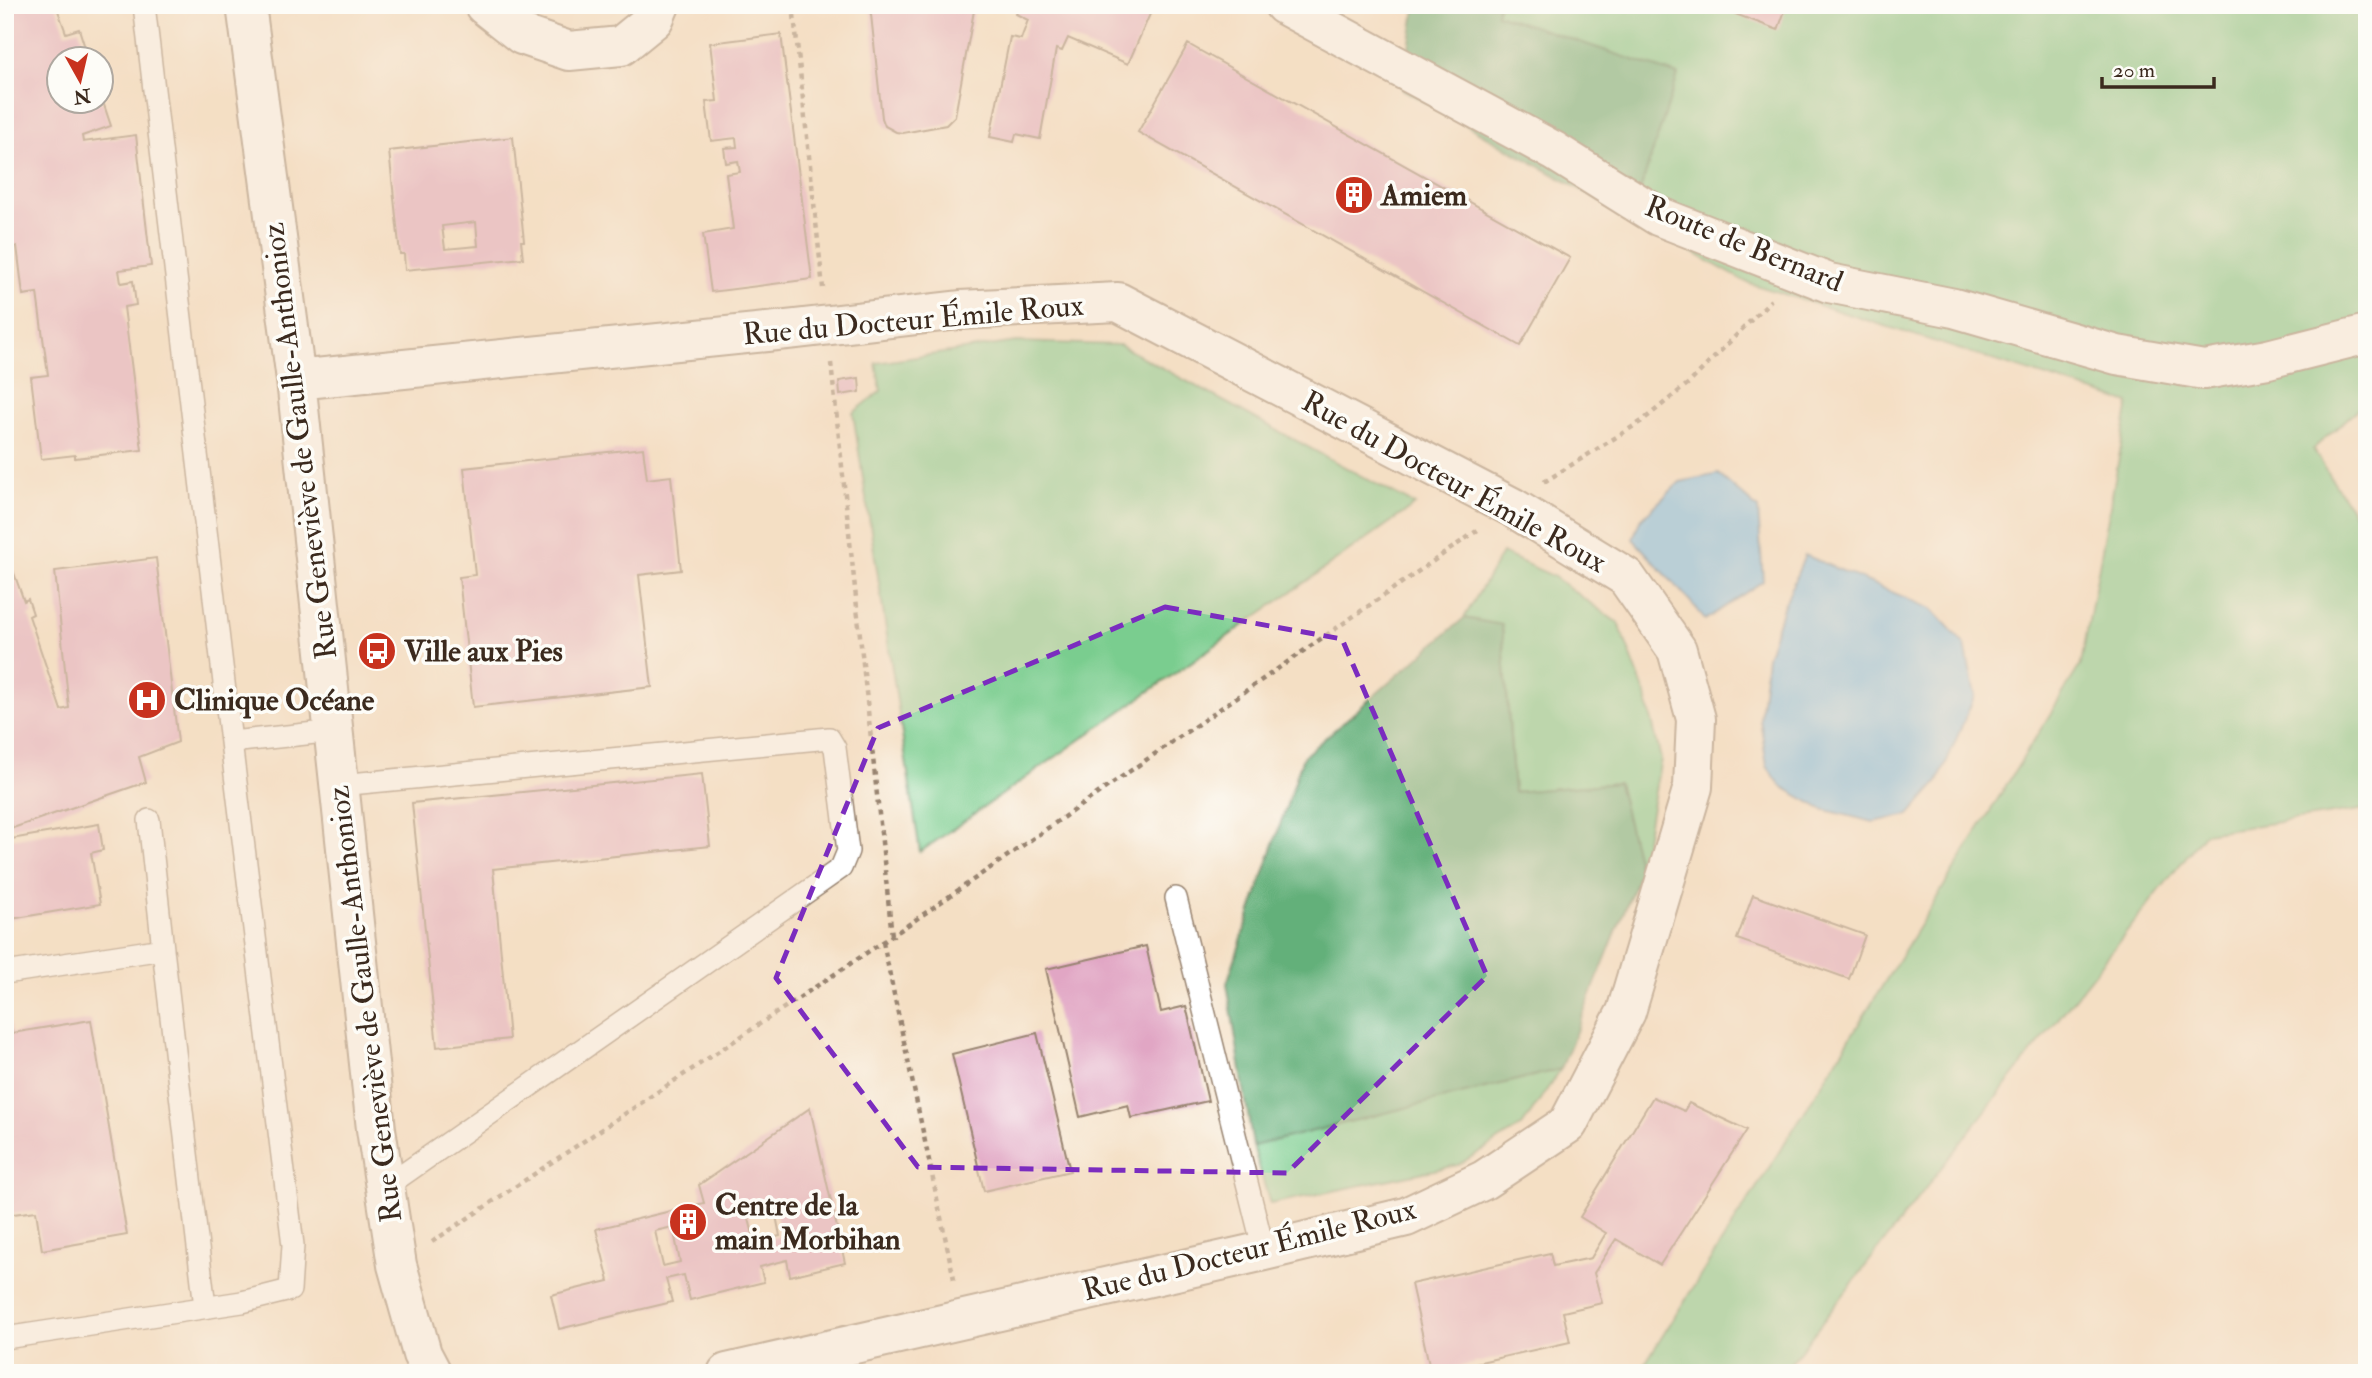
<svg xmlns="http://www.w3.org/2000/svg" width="2372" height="1378" font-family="'IM FELL Double Pica',serif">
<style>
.green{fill:#7acd8f;stroke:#5a7c56;stroke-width:2}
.forest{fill:#63b07a;stroke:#4f6d4c;stroke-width:2}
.water{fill:#73bceb;stroke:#577384;stroke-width:2}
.building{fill:#e1a6c4;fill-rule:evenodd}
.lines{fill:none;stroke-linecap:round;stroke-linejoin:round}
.lane-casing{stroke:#988471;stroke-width:24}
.street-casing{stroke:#988471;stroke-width:42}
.path{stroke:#988471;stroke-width:4.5;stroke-dasharray:5 5;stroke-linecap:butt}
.lane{stroke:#fff;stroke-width:21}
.street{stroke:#fff;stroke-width:38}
.marked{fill:none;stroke:#7b2cbf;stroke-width:5;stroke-dasharray:14 9;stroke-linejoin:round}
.labels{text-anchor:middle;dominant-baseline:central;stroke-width:7;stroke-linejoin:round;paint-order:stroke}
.poi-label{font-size:30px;font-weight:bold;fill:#3b2a1e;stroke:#fdfcf7;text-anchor:start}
.street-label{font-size:30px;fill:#3b2a1e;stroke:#fdfcf7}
</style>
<rect width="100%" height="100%" fill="#fdfcf7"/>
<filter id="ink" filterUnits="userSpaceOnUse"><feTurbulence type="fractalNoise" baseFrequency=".0143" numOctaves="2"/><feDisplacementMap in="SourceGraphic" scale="14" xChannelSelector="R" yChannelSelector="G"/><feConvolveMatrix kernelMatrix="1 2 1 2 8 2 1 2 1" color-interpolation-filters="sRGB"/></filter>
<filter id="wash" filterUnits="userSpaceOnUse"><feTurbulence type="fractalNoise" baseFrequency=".00686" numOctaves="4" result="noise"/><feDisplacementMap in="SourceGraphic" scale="28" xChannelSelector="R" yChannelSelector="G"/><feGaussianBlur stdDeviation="1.57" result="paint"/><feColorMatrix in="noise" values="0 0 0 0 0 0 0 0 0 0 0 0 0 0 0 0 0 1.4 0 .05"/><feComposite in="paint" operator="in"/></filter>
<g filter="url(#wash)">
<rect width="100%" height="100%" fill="#f4dfc4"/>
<path class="green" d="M1498 5H2367V401L2313 449 2367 534V809L2205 833 1972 1128 1783 1373H1639L1815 1095 2081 664 2129 403 1746 282 1631 218 1497 14Z
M1016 342 1120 345 1415 505 920 852 853 413 881 391 876 363Z
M1502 553 1553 576 1619 624 1646 696 1661 759 1640 872 1618 783 1514 792 1502 625 1464 618Z
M1561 1069 1522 1126 1458 1165 1270 1204 1253 1146Z"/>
<path class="forest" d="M1416 5H1498L1497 14 1678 75 1631 218 1402 89Z
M1464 618 1502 625 1514 792 1618 783 1640 872 1561 1069 1253 1146 1227 983 1303 757Z"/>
<path class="water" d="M1718 474 1758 509 1763 581 1705 620 1689 600 1633 539 1640 520 1680 482Z
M1805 555 1932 609 1965 645 1975 695 1938 782 1909 815 1873 822 1822 809 1781 786 1767 766 1760 719 1767 657 1783 608Z"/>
<g id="blocks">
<path class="building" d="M5 5H56L66 33 79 29 89 60H60V102H103L111 126 82 136 83 142 136 135 151 266 119 270 121 283 133 281 136 305 124 307 142 450 75 458V455L41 459 31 377 48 375 37 293 23 295 17 246 5 250Z
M870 5H975L955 116 946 125 903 133 896 132 885 126 882 118Z
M1020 5H1154L1128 64 1068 38 1062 51 1056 49 1040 139 1016 134 1014 142 990 137 1010 37 1021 39 1028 20 1016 14Z
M1738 5H1787L1778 30 1735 14Z
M781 34 812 279 711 292 703 234 733 229 726 174 740 172 738 161 726 163 724 148 737 147 736 138 711 141 706 102 717 101 710 43Z
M1188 44 1570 258 1520 346 1138 132Z
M513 137 524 241H521L523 258 405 270 404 254H400L389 151ZM476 222 478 246 445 249 442 226Z
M859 378 860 392 840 395 839 381Z
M643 448 647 479 671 476 681 570 639 575 652 687 473 707 459 577 475 575 464 468Z
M5 548 24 601 28 599 33 614 29 616 61 710 69 708 55 571 156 558 178 742 139 757 146 782 13 828 5 810Z
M702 774 710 846 493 869 509 1039 437 1047 412 803Z
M99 824 103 850 91 853 100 904 5 920V840Z
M1753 895 1865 935 1849 979 1737 939Z
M1146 946 1161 1012 1186 1006 1208 1101 1131 1118 1128 1105 1080 1117 1046 969Z
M9 1018 12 1033 91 1020 127 1235 42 1250 36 1211 5 1215V1019Z
M1037 1033 1070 1171 984 1191 952 1054Z
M1653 1097 1684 1111 1689 1103 1747 1130 1660 1265 1616 1239 1594 1273 1602 1303 1563 1312 1570 1342 1431 1373 1411 1284 1550 1253 1553 1266 1591 1258 1606 1233 1580 1217Z
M810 1108 845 1263 790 1276 787 1260 760 1267 764 1282 690 1300 684 1275 666 1279 672 1302 559 1329 551 1295 609 1281 596 1229 704 1203 699 1185ZM774 1205 780 1236 755 1242 747 1211ZM673 1227 680 1262 663 1266 655 1231Z"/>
</g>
</g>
<g filter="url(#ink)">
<use href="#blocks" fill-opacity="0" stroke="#988471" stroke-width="2"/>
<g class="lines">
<defs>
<path id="lane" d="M144 5 231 742
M340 785 829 738 835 748 848 851 841 868 384 1188
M149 820 163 949
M1176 898 1264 1251
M5 973 163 949 205 1307
M5 1338 242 1302 290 1290 293 1245 231 742 334 731"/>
<path id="street" d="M246 5 296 380 376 1129 397 1265 422 1354 432 1373
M484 5 522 35 569 51 621 46 654 19 660 5
M1284 5 1554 151 1658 216 1829 283 1954 308 2117 355 2204 370 2268 359 2367 334
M296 380 796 329 960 310 1118 302 1512 507 1626 577 1677 650 1696 719 1693 787 1626 1012 1568 1124 1484 1180 1406 1217 1264 1251 727 1373"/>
</defs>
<use href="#lane" class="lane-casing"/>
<use href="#street" class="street-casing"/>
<path class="path" d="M793 5 823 288
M831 363 892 936
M1544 482 1642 421 1690 382 1771 300
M883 942 955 1284
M432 1242 892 936 1478 530"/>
<use href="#lane" class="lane"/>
<use href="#street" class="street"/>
</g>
</g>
<path d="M0 0H2372V1378H0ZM1165 607 1342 639 1487 976 1287 1173 918 1167 776 978 878 728Z" fill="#f4dfc4" fill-opacity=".55" fill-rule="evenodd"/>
<path class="marked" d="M1165 607 1342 639 1487 976 1287 1173 918 1167 776 978 878 728Z"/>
<defs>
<symbol id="building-disc" viewBox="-11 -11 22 22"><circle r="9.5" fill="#c8321e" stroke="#fdfcf7"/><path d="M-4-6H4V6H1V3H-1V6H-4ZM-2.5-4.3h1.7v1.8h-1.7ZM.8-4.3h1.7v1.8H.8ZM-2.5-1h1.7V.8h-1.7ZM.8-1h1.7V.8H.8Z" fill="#fff"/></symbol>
<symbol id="bus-disc" viewBox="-11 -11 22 22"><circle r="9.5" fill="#c8321e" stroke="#fdfcf7"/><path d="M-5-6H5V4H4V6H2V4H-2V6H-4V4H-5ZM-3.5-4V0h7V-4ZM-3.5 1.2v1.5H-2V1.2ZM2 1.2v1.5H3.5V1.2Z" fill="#fff"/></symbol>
<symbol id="hospital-disc" viewBox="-11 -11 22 22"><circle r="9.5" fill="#c8321e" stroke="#fdfcf7"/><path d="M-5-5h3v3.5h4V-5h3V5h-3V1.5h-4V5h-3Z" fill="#fff"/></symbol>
</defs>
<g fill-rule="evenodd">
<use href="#building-disc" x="1332" y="173" width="44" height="44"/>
<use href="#bus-disc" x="355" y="629" width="44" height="44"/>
<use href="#hospital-disc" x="125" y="678" width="44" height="44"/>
<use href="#building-disc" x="666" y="1200" width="44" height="44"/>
</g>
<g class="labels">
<g class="poi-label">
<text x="1381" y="195">Amiem</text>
<text x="404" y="651">Ville aux Pies</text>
<text x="174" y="700">Clinique Océane</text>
<text x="715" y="1205">Centre de la<tspan x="715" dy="34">main Morbihan</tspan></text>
</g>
<g class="street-label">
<text transform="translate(1744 244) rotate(22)">Route de Bernard</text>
<text transform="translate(913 320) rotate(-5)">Rue du Docteur Émile Roux</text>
<text transform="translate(300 441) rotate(-97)">Rue Geneviève de Gaulle-Anthonioz</text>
<text transform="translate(1454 482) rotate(29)">Rue du Docteur Émile Roux</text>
<text transform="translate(365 1004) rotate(-97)">Rue Geneviève de Gaulle-Anthonioz</text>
<text transform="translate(1249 1250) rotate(-14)">Rue du Docteur Émile Roux</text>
</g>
</g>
<rect width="2372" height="1378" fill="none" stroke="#fdfcf7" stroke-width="28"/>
<g transform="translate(80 80) rotate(172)"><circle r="33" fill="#fdfcf7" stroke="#afa8a0" stroke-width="2"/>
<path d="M0-5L12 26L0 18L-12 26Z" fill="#c8321e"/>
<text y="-10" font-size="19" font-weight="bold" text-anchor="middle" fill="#3b2a1e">N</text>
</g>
<path d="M2102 77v10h112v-10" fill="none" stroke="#3b2a1e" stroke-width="3.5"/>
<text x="2113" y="77" font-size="21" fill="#3b2a1e" stroke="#fdfcf7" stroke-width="5" paint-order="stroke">20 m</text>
</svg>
